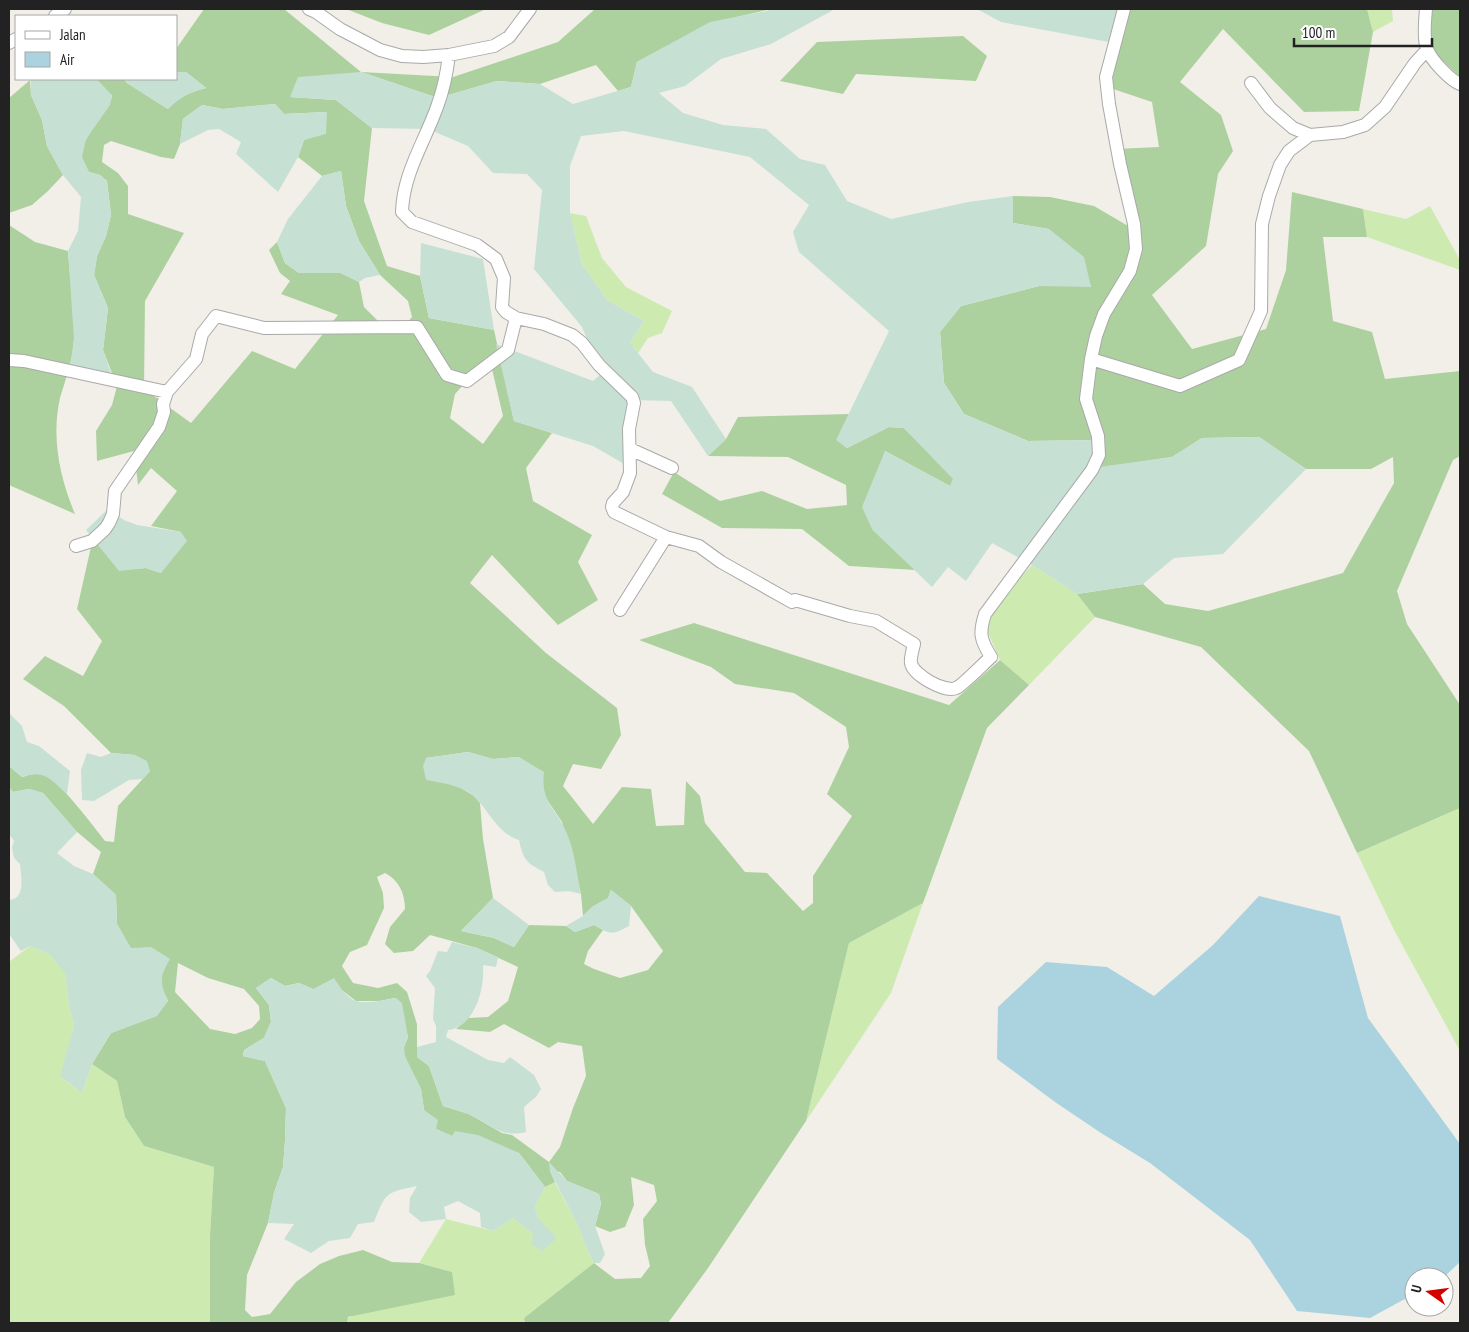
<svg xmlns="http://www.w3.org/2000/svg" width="1469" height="1332" font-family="'PT Sans Narrow',sans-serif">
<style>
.grass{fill:#cdebb0}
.forest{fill:#add19e;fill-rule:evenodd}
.wetland{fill:#c6e0d4}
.water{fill:#aad3df}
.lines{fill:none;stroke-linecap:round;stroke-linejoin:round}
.minor-casing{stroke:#a9a9a9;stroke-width:14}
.minor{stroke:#fff;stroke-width:12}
</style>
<rect width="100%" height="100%" fill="#f2efe9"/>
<path class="grass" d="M1367 9H1392L1393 21 1373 32Z
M1430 206 1460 260V270L1367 237 1363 209 1406 219Z
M570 213 586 216 602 258 626 287 672 311 662 333 648 338 638 353 630 343 644 321 607 300 582 264Z
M1032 565 1077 594 1095 617 1029 685 1000 660 982 619Z
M1460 808V1051L1394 930 1357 853Z
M923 903 891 993 806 1121 849 943Z
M30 946 49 954 65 972 69 1005 74 1026 61 1077 82 1093 92 1064 117 1081 125 1117 144 1146 214 1167 210 1235V1323H9V962Z
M555 1182 578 1226 587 1249 594 1263 524 1318 525 1323H347L348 1318 452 1272 419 1263 446 1219 493 1231 513 1218 533 1234 556 1238 538 1218 535 1207 545 1187Z"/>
<path class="forest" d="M204 9H284L361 72 453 77 558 42 595 9H769L767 10 710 23 637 62 631 87 618 91 596 65 540 84 497 81 438 98 361 72 290 97 336 100 372 128 364 201 387 266 420 276 429 318 494 330 514 421 552 433 526 468 533 501 592 535 578 562 598 600 558 625 492 555 470 583 546 653 617 708 621 735 601 769 573 764 563 786 593 824 622 787 651 789 656 826 684 825 686 781 700 796 705 823 745 872 767 873 803 911 813 903V876L852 816 827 794 849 747 846 727 794 693 735 684 711 667 639 640 694 623 949 705 1000 660 1029 685 987 728 923 903 849 943 806 1121 708 1268 668 1323H525L524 1318 594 1263 615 1279 641 1278 650 1266 645 1245 643 1219 657 1201 654 1185 631 1177 634 1205 625 1227 610 1232 595 1226 601 1204 599 1194 567 1181 560 1172 550 1171 555 1182 545 1187 519 1153 452 1136 436 1129 424 1110 421 1089 404 1056V1047L408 1037 395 998 379 1001H356L343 991 313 989 299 983 285 986 271 978 256 988 269 1005 271 1022 264 1038 244 1050 243 1056 265 1061 286 1108 285 1141 283 1167 274 1193 268 1223 247 1275 245 1310 252 1317 270 1314 296 1282 320 1264 339 1256 363 1250 392 1262 419 1263 452 1272 455 1295 348 1317 347 1323H210V1235L214 1167 144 1146 125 1117 117 1081 92 1064 111 1033 156 1016 168 1001 162 988 161 974 131 949 117 924 116 895 93 874 101 852 76 831 43 793 29 789 13 792 9 787V766L22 777C29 775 37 772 45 775 59 780 94 827 105 841L114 842 118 806 150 771 135 755 111 753 64 706 23 679 45 656 83 676 102 641 77 609 93 538 119 570 146 568 161 573 181 532 151 526 177 491 151 468 138 485 134 451 97 461 96 431 112 405 117 386 103 350 108 308 94 275 97 256 106 236 111 215 107 181 100 175 89 172C87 168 83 162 82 158 78 139 108 115 112 96L96 79H124L127 83 168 109C179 97 190 92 206 88L186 72H176V49ZM275 104 284 114 327 112 304 140 298 157 322 176 341 171 346 206 359 241 380 275 408 301 412 317 404 326H383L364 307 359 282 341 273H299L285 263 277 242 269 250 280 273 290 281 281 294 338 315 295 369 252 351 191 423 144 389 145 301 184 233 128 214V186L118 173 102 162 104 145 111 141 161 157 174 159 180 144 183 119 202 105 223 109ZM492 369 503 416 483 444 450 418 455 394 475 372ZM468 752 493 759 519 757 542 786 546 798 562 822 581 894 583 916 592 907 608 898 611 890 631 906 663 951 648 970 620 978 594 969 584 964 588 951 603 930 594 925 575 932 566 926 529 925 514 947 494 938 461 931 493 898 483 839 480 803 474 796 461 788 426 758ZM385 873C399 880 405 894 405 909L390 927 385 944 394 953 413 951 430 935 477 948 518 967 508 1001 488 1017 468 1018 456 1029 490 1032 504 1024 549 1048 558 1042 582 1046 586 1076 573 1108 560 1147 549 1162 512 1135 502 1133 469 1114 443 1106 429 1066 417 1057V1024L407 992 397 983 378 988 353 983 342 966 350 952 367 945 384 908 383 893 377 877ZM178 963 208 978 244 989 259 1006 260 1019 252 1028 235 1034 210 1029 175 992Z
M346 9H486L429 35 382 23Z
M1120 9H1367L1373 32 1359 111 1304 112 1223 29 1180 82 1221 115 1233 151 1218 174 1206 246 1152 295 1192 349 1266 329 1286 270 1292 192 1363 209 1367 237H1323L1333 321 1372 332 1385 379 1460 371V456L1453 460 1397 591 1407 624 1460 705V808L1357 853 1309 751 1201 647 1095 617 1077 594 1143 584 1165 604 1208 611 1343 573 1394 483 1393 457 1371 469H1306L1259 437 1202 438 1172 457 1099 468 1101 440 1028 441 964 414 944 383 940 332 961 306 1039 286H1091L1049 229 1013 223V196L1050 197 1094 206 1135 230 1115 149 1159 147 1152 102 1107 87Z
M1430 9H1460V77L1428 47Z
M963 36 987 56 976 81 856 74 843 94 780 81 817 42Z
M30 80 31 95 42 120 47 146 63 175 48 191 32 205 9 213V98Z
M9 225 35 242 68 251C70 280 75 310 74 339 73 360 66 378 60 398 51 438 60 478 75 514L9 485Z
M849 414 837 440 847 448 889 427 904 428 954 479 950 486 885 451 872 529 915 570 849 566 802 529 722 528 662 494 674 472 720 501 762 491 807 509 847 505 846 485 788 457 708 456 726 439 738 417Z"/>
<path class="wetland" d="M769 9H835L771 44 721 59 685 86 659 93 683 113 723 125 766 129 800 159 825 165 847 201 891 219 968 202 1013 196V223L1049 229 1084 257 1091 287 1039 286 961 306 940 332 944 383 964 414 1028 441 1101 440 1099 467 1172 457 1202 438 1259 437 1306 469 1223 554 1174 558 1143 584 1077 594 1032 565 992 543 966 581 948 567 932 587 872 529 862 507 885 451 950 486 953 479 904 428 889 427 847 448 836 440 889 331 799 252 793 232 809 205 750 157 624 131 581 136 570 166V213L582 264 607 300 644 321 630 343 653 372 692 387 726 439 708 456 671 401 634 400 626 465 593 446 514 421 496 344 593 381 602 373 582 327 534 269 542 190 527 174 493 173 468 146 428 129 372 128 336 100 290 97 298 77 361 72 438 98 497 81 540 84 573 104 631 87 637 62 710 22 767 11Z
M977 9H1120L1114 43 1001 22Z
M176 72H186L206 88C190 92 180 97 168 109L127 83 124 79H176Z
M31 79H96L112 95 110 105 86 139 82 157 89 172 100 175 107 181 111 215 106 236 97 256 94 275 108 308 103 350 112 376 70 368 74 339 68 251 78 231 81 197 63 175 47 146 42 120 31 95Z
M275 104 284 114 327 112 326 134 304 140 298 157 278 192 236 154 241 142 219 129 208 130 180 144 183 119 202 105 223 109Z
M341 171 346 206 359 241 380 275 365 278 359 282 340 273H299L285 263 277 242 288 219 322 176Z
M421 243 483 259 494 330 429 318 420 276Z
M108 509 124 520 137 525 181 532 187 541 161 573 146 568 119 571 86 530Z
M9 713 22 726 27 742 39 746 70 771 67 794C50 779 45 769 22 777L9 766Z
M468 752 493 759 519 757 544 772C540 803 558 809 568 836 575 854 577 875 581 894L569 891 555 892 548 885 544 872C526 863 523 859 519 840 498 834 489 811 474 796 461 785 442 783 426 780L423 766 426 758Z
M87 753 101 757 111 753 135 755 147 761 150 771 143 779 129 780 94 801 82 800 81 770Z
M9 787 13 792 29 789 43 793 77 832 57 853 74 866 93 874 116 895 117 924 131 948 151 947 170 959C160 976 159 982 168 1001L157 1016 111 1033 92 1064 82 1093 60 1076 74 1026 69 1005 65 973 49 954 30 946 21 951 9 934V900C26 899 21 877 20 864L14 858 12 847 14 841 9 834Z
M611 890 631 906 629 926C612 935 611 935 594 925L575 932 566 926 583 916 592 907 608 898Z
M493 898 529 925 514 947 494 938 461 931Z
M452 942 477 948 498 957 496 967 483 965C485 988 475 1027 448 1030L446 1037 488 1060 504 1063 510 1057 534 1075 541 1089 536 1097 524 1107 526 1132C499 1138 493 1125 470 1115 462 1111 452 1109 443 1106L429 1066 417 1057V1047L436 1042V1026L433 1019 435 988 426 976 430 971 438 951 447 952Z
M271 978 285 986 299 983 313 989 334 978C339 986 347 998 356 1001 364 1004 387 1000 396 998L402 1003 408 1037 404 1047 405 1056 421 1089 424 1110 438 1120 436 1129 452 1136 455 1131 478 1135 519 1153 545 1187 535 1207 538 1218 557 1238 542 1251 531 1244 533 1234 513 1218 493 1231 481 1227 480 1213 458 1201 444 1207 446 1219 421 1222 409 1212 410 1198 417 1186C385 1193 386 1192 374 1222L358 1224 350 1238 329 1241 311 1253 284 1239 294 1224 268 1223 274 1193 283 1167 285 1141 286 1108 265 1061 243 1056 244 1050 264 1038 271 1022 269 1005 256 988Z
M549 1162 567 1181 599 1194 601 1204 595 1226 605 1254 600 1263H594L587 1249 578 1226 550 1171Z"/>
<path class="water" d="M1259 896 1340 916 1368 1018 1460 1144V1262L1444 1277H1414V1294L1370 1318 1297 1311 1250 1240 1150 1163 1101 1133 1055 1102 997 1059 998 1007 1046 962 1107 967 1154 996 1213 945Z"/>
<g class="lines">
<defs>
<path id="minor" d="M309 9 316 12 340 29 380 50 402 56 423 57 449 55 494 46 509 37 530 9
M1426 9C1425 20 1423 39 1427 49 1431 60 1450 80 1460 84
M55 16 65 9
M9 43 16 39
M449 55C447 72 443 91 437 107 424 143 403 174 402 212L412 222 477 245 496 259 504 278 502 307 506 312 516 318 544 324 572 335 582 343 599 365 632 397 634 403 629 429 630 473 623 492 613 503 612 507 614 512 666 537 699 546 721 562 792 602 795 600 850 616 876 621 914 644C913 649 910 658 911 663 913 675 945 693 956 688 962 686 985 662 991 657 980 639 979 633 985 614L1092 470 1099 455 1098 436 1086 399 1091 359 1096 336 1104 314 1130 271 1136 249 1134 224 1120 164 1109 104 1106 77 1124 9
M1251 83 1270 108 1293 128 1310 135 1343 132 1365 125 1385 107 1415 63 1427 50
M1091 359 1180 386 1239 360 1261 311 1262 224 1269 196 1280 165 1289 151 1310 135
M9 360 24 361 167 392
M630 449 672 468
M76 546 92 541 105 529 109 523 113 514 115 491 159 427 164 412 163 404 167 392 196 359 202 334 216 316 264 328 417 327 447 375 467 381 508 350 516 318
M620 610 666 537"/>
</defs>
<use href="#minor" class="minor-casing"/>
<use href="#minor" class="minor"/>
</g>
<rect width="1469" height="1332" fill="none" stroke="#222222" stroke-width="20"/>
<rect x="15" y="15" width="162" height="65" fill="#ffffff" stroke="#a7a7a7"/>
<rect x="25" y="31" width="25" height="8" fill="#ffffff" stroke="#a7a7a7"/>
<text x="60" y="40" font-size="15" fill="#222222">Jalan</text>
<rect x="25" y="52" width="25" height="15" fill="#aad3df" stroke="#a7a7a7"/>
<text x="60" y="65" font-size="15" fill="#222222">Air</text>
<g transform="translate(1429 1292) rotate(284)"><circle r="24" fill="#ffffff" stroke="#a7a7a7"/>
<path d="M0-4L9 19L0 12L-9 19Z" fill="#d40000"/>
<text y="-8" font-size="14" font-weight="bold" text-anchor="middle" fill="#222222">U</text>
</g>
<path d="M1294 38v8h138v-8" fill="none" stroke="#222222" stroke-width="2.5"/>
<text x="1302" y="38" font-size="15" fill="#222222" stroke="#ffffff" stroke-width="4" paint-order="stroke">100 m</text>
</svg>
